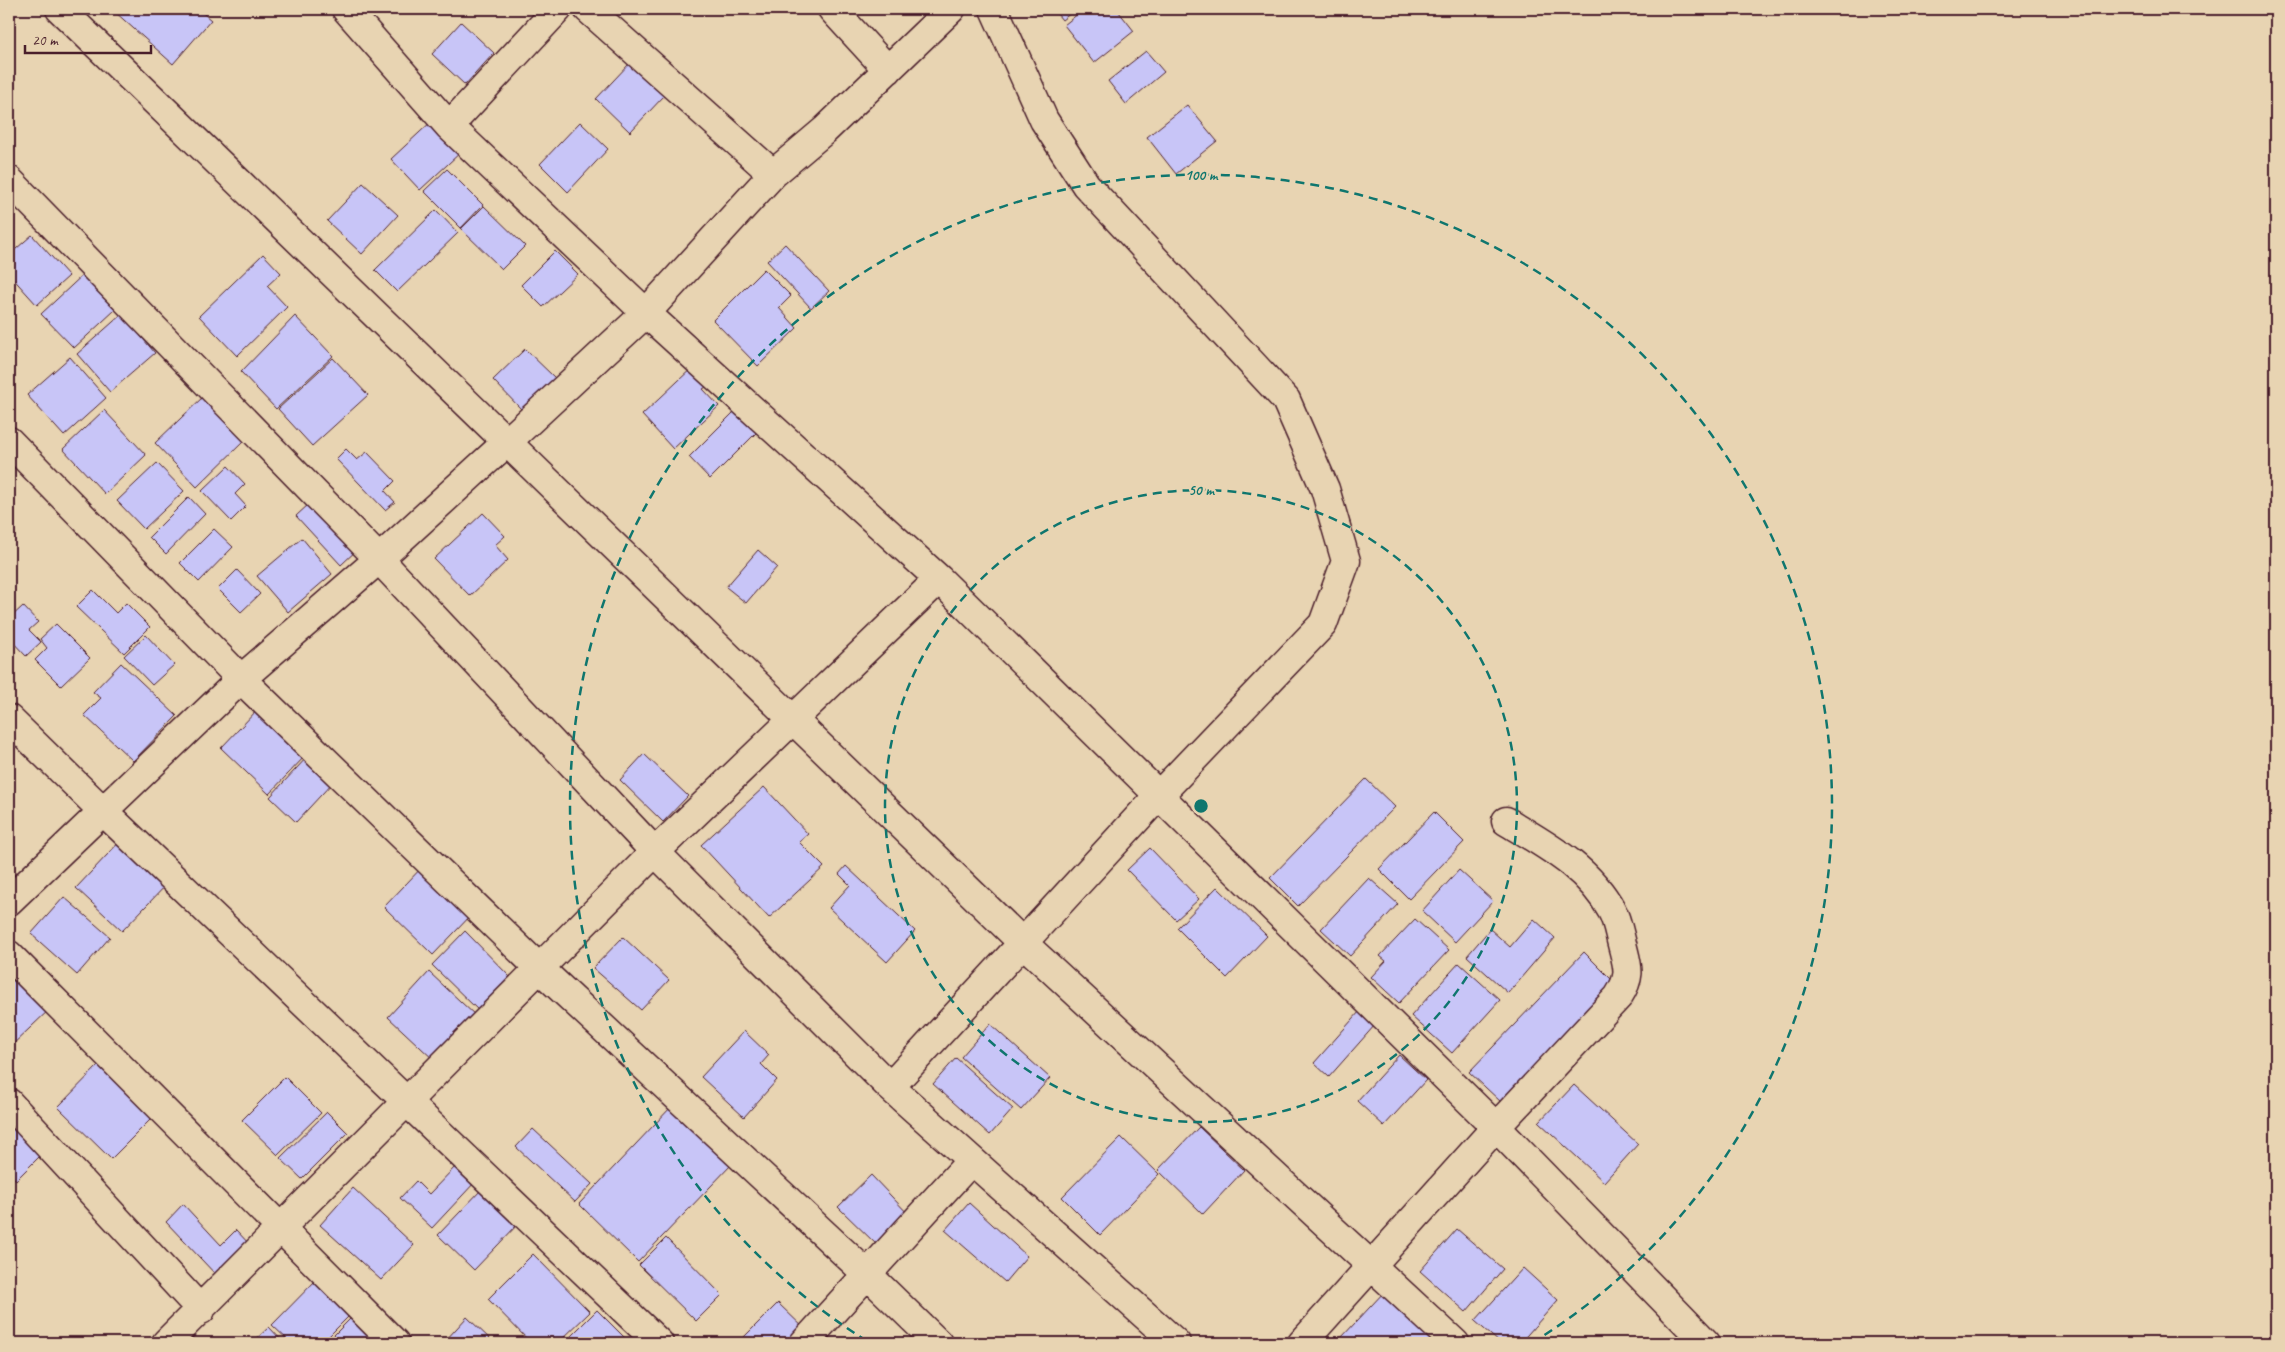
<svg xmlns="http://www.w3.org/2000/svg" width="2285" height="1352" font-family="Caveat,sans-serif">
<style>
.building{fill:#c8c5f7;stroke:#4a1f2b}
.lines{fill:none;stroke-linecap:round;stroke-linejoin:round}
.minor-casing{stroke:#4a1f2b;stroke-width:31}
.minor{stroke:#e8d4b2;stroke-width:28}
.ring{fill:none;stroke:#0f766e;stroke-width:2.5;stroke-dasharray:9 6}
.centre{fill:#0f766e;stroke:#e8d4b2;stroke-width:2.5}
.ring-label{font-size:15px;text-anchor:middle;font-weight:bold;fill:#0f766e;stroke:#e8d4b2;stroke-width:4.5;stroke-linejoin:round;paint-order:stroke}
</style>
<rect width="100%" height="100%" fill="#e8d4b2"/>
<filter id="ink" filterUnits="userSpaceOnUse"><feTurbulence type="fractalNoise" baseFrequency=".02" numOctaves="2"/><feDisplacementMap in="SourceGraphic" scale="10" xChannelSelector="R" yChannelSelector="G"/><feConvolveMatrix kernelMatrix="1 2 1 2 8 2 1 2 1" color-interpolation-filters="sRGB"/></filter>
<g filter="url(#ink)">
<path class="building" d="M116 9H198L211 20 173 64 114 11Z
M1053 9H1076L1062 20Z
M1084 9H1123L1119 12 1134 31 1094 63 1064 25Z
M461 22 494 53 465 85 432 54Z
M1146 51 1164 72 1126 104 1108 81Z
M630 63 664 96 630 132 596 99Z
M1187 105 1217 141 1176 174 1147 137Z
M433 120 462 151 420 190 391 159Z
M580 122 608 149 568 192 540 164Z
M447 169 483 205 461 228 424 191Z
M363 183 398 215 362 254 327 221Z
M484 206 525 246 502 269 461 229Z
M436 210 458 233 397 292 375 270Z
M32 235 69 276 37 305 9 274V255Z
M785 244 829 291 811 308 767 261Z
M555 251 578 274 543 307 521 285Z
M263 254 281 273 267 286 287 307 237 356 199 316Z
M764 269 791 296 779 308 797 328 758 366 713 320Z
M87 271 106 291 101 295 115 310 74 348 41 314Z
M122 314 155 353 110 392 77 354Z
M295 316 333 356 276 409 241 372Z
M525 349 555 378 522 410 493 380Z
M70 357 106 398 64 436 27 395Z
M333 358 368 395 312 446 278 409Z
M695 365 712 383 703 389 719 406 673 449 642 415Z
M205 395 246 439 197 487 155 443Z
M741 405 763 426 710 479 689 457Z
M104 410 146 455 105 494 63 449Z
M346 449 357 460 367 452 395 481 385 491 395 502 385 510 336 459Z
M157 463 184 491 144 529 117 501Z
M228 466 245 484 235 494 246 506 231 521 202 491Z
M189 497 205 514 166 554 149 537Z
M309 504 360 547 341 565 296 516Z
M483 513 505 536 495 545 508 560 470 596 434 559Z
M214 529 233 547 199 582 180 563Z
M302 538 332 574 288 612 257 576Z
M758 550 777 567 746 603 726 587Z
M237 570 260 594 241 612 218 589Z
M93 590 116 613 126 603 150 627 124 653 76 607Z
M23 606 38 622 29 630 41 642 26 656 9 638V619Z
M56 624 90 658 61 686 35 660 47 648 40 639Z
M146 635 174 665 152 685 124 656Z
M121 663 177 716 133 761 84 715 101 698 93 692Z
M259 708 306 755 269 794 221 748Z
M644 754 688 796 663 822 620 780Z
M308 756 334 781 296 822 270 797Z
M1366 779 1395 807 1298 906 1270 878Z
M764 787 808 834 799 842 824 867 769 918 701 845Z
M1434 812 1464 842 1409 899 1379 869Z
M124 837 170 881 122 931 76 888Z
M1150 848 1199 899 1176 920 1127 870Z
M426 863 475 911 433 955 384 907Z
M846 866 915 931 887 962 829 908 850 885 839 874Z
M1459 870 1493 901 1455 942 1422 911Z
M1369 878 1398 904 1350 956 1321 929Z
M1217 887 1267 936 1227 978 1177 928Z
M64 897 110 937 77 975 31 934Z
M1415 919 1449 950 1399 1003 1371 977 1386 961 1380 956Z
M1534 919 1555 938 1508 993 1467 956 1490 929 1510 947Z
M465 931 513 980 481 1013 432 965Z
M623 937 669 980 641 1010 593 968Z
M1584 952 1615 983 1501 1102 1469 1072Z
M9 961 52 1007 9 1048Z
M1459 963 1500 1000 1452 1053 1411 1016Z
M429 972 476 1016 435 1061 388 1017Z
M1360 1011 1375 1025 1329 1077 1314 1063Z
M990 1024 1050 1078 1021 1110 961 1057Z
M744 1031 769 1055 761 1064 777 1080 744 1117 701 1077Z
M1399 1055 1426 1080 1384 1126 1357 1101Z
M956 1058 1013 1109 990 1135 933 1084Z
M100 1064 154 1116 111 1159 58 1107Z
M285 1077 321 1113 278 1155 242 1120Z
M1574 1085 1638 1144 1604 1182 1539 1122Z
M673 1105 733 1163 638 1262 579 1204Z
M327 1112 348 1133 302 1179 280 1158Z
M9 1125 40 1156 16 1180 9 1172Z
M1199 1127 1244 1170 1203 1214 1158 1170Z
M533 1129 592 1184 575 1202 516 1147Z
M1121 1137 1159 1174 1100 1235 1062 1197Z
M458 1164 476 1181 432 1228 400 1198 416 1181 429 1194Z
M871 1175 911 1217 880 1248 838 1207Z
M353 1188 414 1245 381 1280 320 1225Z
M483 1188 519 1223 474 1270 438 1235Z
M969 1203 1027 1256 1005 1282 945 1230Z
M183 1204 221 1245 236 1230 251 1246 218 1277 166 1222Z
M1457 1229 1503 1269 1466 1312 1420 1271Z
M666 1238 722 1295 696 1321 639 1265Z
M533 1254 590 1312 558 1343H531L488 1299Z
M1523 1268 1558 1300 1520 1343H1500L1475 1321Z
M321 1275 355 1310 322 1343H291L272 1325Z
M1385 1291 1441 1343H1346L1341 1338Z
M778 1303 809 1333 799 1343H738Z
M597 1310 630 1343H564Z
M357 1312 388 1343H326Z
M467 1317 494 1343H448L445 1341Z
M269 1327 284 1343H252Z"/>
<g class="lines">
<defs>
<path id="minor" d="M60 9 507 442 379 559 241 679 103 811 659 1343
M346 9 449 126 646 313 939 579 1496 1127 1706 1343
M588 9 773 174
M832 9 888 70
M951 9 825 130 773 174 646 313 507 442 1023 943 1455 1343
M449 126 558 9
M9 180 379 559 655 852 890 1087 1176 1343
M9 441 241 679 539 968 867 1274 938 1343
M9 719 103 811 9 901
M9 955 395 1343
M890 1087 1159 795 1323 624 1346 561 1325 489 1286 400 1086 185 1044 120 994 9
M9 1103 201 1310
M166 1343 655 852 939 579
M804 1343 971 1161
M1302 1343 1496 1127 1618 997C1632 975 1628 968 1622 944 1619 933 1617 920 1612 911 1588 867 1547 846 1506 821"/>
</defs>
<use href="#minor" class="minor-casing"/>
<use href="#minor" class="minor"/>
</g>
</g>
<g class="ring">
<circle cx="1201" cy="806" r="316"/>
<path d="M867 1341A631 631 0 1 1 1535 1341"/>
</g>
<circle cx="1201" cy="806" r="8" class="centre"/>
<g class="ring-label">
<text x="1201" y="180">100 m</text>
<text x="1201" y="495">50 m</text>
</g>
<rect width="2285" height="1352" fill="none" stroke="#e8d4b2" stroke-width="30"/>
<rect x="15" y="15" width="2255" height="1322" fill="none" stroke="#4a1f2b" stroke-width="2" filter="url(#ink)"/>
<path d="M25 45v8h126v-8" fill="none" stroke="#4a1f2b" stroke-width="2.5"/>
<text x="32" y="45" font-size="15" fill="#4a1f2b" stroke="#e8d4b2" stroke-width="4" paint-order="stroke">20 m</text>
</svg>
